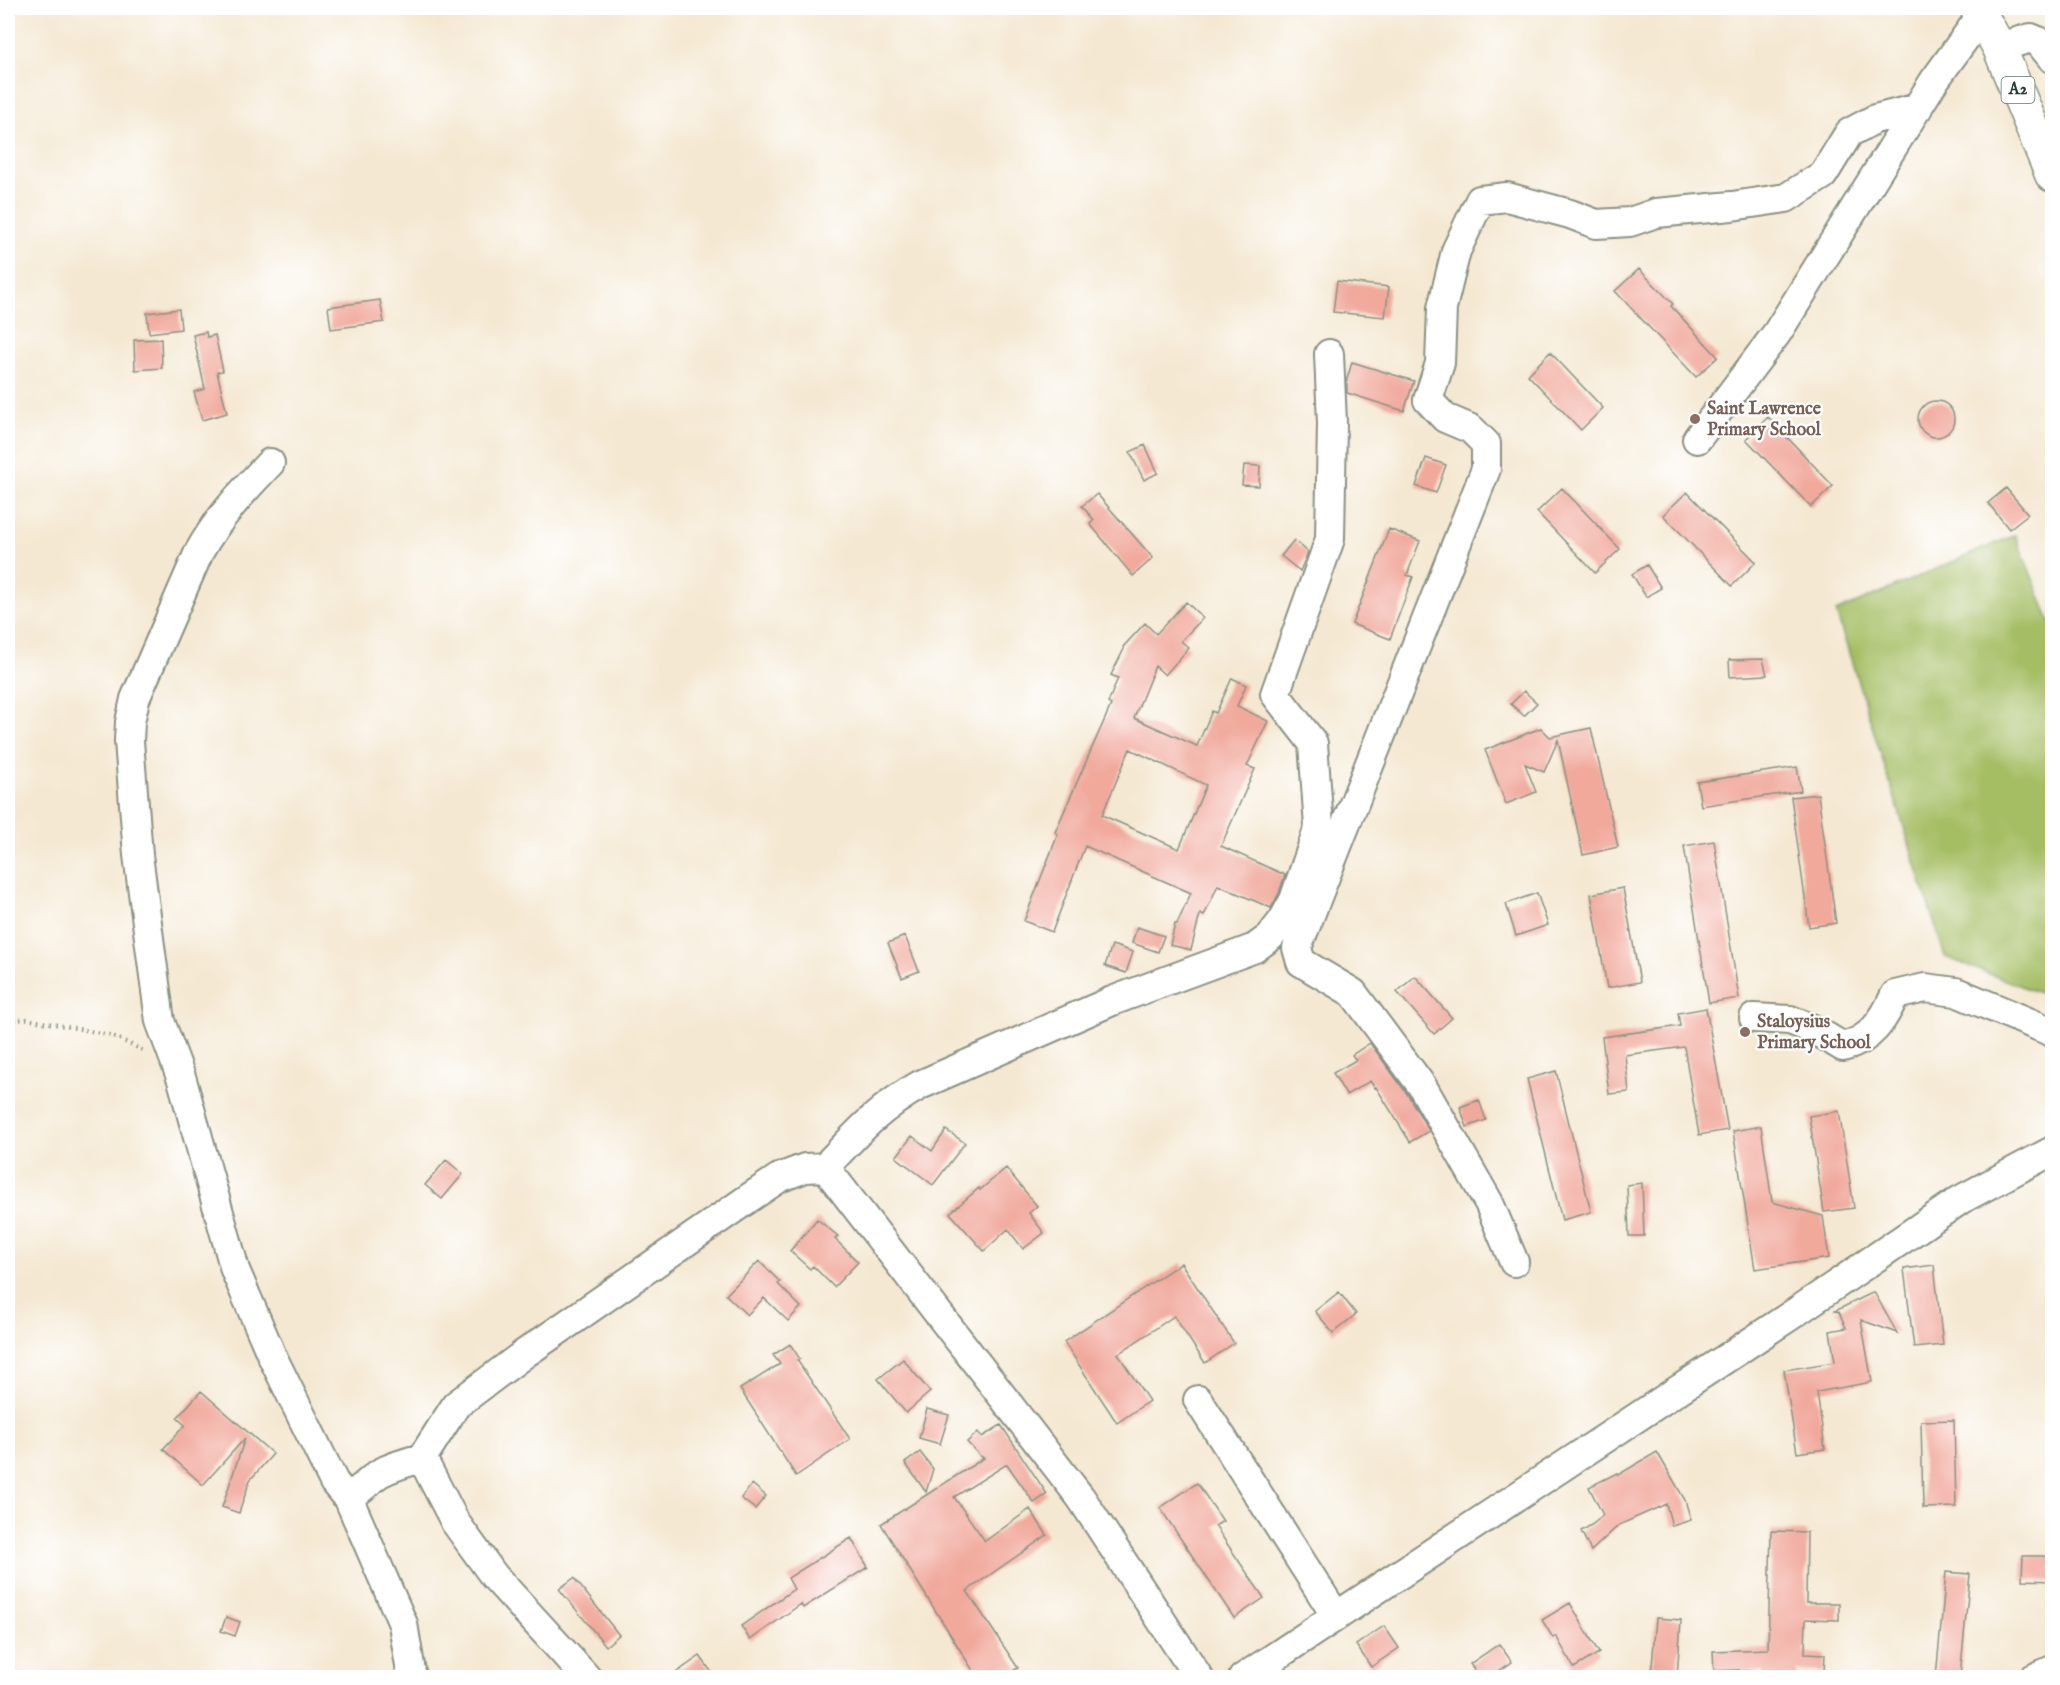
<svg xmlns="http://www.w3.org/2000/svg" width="2060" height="1685" font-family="'IM FELL English',serif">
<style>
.green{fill:#a5be63;stroke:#627e4c;stroke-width:1.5}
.building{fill:#f1a99c;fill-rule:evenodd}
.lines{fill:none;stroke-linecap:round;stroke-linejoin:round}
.minor-casing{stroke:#8a9283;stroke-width:32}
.major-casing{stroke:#8a9283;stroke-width:36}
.path{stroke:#8a9283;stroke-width:4;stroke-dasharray:1.5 4.5;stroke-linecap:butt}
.minor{stroke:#fff;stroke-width:28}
.major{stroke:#fff;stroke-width:33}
.education-dot{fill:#8d6e63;stroke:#fff;stroke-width:2}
.labels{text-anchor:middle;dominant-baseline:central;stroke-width:4.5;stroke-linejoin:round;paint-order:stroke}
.shield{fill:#fff;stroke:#627771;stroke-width:1.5}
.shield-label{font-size:16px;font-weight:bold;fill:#1f3d34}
.education-label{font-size:18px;font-weight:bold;fill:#785e54;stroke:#fff;text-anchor:start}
</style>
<rect width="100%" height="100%" fill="#fff"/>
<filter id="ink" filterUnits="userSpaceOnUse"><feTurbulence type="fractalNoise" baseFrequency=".0167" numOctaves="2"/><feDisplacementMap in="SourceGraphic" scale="12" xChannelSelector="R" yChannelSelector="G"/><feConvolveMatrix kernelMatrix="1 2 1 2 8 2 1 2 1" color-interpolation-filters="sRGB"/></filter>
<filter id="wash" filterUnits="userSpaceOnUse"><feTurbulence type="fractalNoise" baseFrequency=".008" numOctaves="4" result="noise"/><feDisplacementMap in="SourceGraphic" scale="24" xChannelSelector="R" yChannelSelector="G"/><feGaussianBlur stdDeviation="1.35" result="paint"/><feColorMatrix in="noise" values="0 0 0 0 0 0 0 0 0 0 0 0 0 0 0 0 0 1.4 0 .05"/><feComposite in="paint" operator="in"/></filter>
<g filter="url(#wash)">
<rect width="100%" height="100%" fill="#f4e8d2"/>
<path class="green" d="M2015 535 2052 626V998L1945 957 1836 612Z"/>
<g id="blocks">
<path class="building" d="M1639 269 1673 304 1671 306 1718 357 1696 377 1615 291Z
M1337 281 1389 287 1385 317 1333 312Z
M380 300 384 322 331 329 328 307Z
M179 309 181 329 149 333 147 313Z
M206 332 207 337 215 335 223 371 217 372 227 413 202 420 194 392 205 389 193 335Z
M161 339 162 368 135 370 134 340Z
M1550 352 1603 408 1581 430 1528 375Z
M1352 362 1414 381 1404 411 1347 393V379Z
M1918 419a18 18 0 1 1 36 0a18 18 0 1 1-36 0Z
M1768 417 1833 486 1811 507 1746 439Z
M1145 445 1158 473 1144 480 1130 452Z
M1426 458 1446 465 1436 493 1416 486Z
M1244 465 1260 466 1259 486 1242 485Z
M1562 488 1620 549 1595 573 1537 512Z
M2006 488 2028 514 2009 529 1988 503Z
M1687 492 1756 562 1732 586 1663 515Z
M1097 494 1153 558 1133 576 1090 524 1094 520 1082 506Z
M1389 529 1420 541 1407 575 1413 577 1390 639 1352 624Z
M1294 540 1308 552 1300 571 1281 556Z
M1647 565 1661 588 1646 597 1632 574Z
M1186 602 1203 618 1181 641 1189 648 1165 675 1155 666 1134 718 1197 746 1212 711 1216 713 1232 678 1246 685 1237 706 1268 721 1247 766 1255 769 1221 846 1285 875 1279 893 1271 908 1218 885 1204 916 1200 914 1191 950 1170 945 1175 924H1177L1191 893 1085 846 1052 932 1024 921 1058 834 1055 832 1111 705 1108 703 1118 678 1111 675 1124 649 1123 647 1145 623 1156 634ZM1130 749 1206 785 1179 849 1102 815Z
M1763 659 1767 675 1730 677 1729 660Z
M1524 691 1537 703 1524 716 1511 704Z
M1541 728 1550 737 1591 728 1618 847 1583 855 1558 740 1544 772 1525 764 1536 792 1506 804 1485 750Z
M1797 767 1801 791 1701 806 1697 782Z
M1818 794 1836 923 1809 927 1791 797Z
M1714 841 1739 998 1709 1003 1684 846Z
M1623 888 1640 982 1607 988 1591 894Z
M1537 893 1548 925 1516 936 1506 904Z
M1137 927 1164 936 1158 952 1132 943Z
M905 936 919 971 902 978 888 943Z
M1112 945 1133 952 1126 973 1105 966Z
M1415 976 1452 1018 1434 1034 1397 992Z
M1706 1008 1728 1130 1699 1135 1684 1047 1625 1055 1629 1092 1609 1094 1602 1037 1680 1026 1678 1013Z
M1370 1043 1408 1095 1429 1131 1410 1142 1376 1087 1375 1088 1370 1081 1346 1095 1333 1073 1356 1060 1352 1055Z
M1556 1071 1591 1212 1562 1220 1527 1079Z
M1479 1100 1486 1120 1467 1127 1460 1107Z
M1839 1111 1854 1208 1824 1212 1809 1116Z
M1761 1126 1772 1202 1823 1216 1829 1258 1755 1269 1733 1131Z
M946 1130 965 1143 933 1185 896 1157 912 1136 932 1151Z
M446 1160 463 1174 442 1199 425 1185Z
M1006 1168 1037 1206 1029 1213 1044 1233 1023 1249 1008 1229 984 1251 950 1213 979 1188 980 1190Z
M1642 1183 1644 1236H1629L1627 1185Z
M817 1219 838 1236 835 1239 858 1262 834 1287 813 1266 810 1269 790 1251Z
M759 1261 780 1282 778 1284 801 1307 788 1321 764 1298 747 1315 726 1295Z
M1181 1263 1234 1343 1205 1363 1174 1316 1118 1354 1149 1401 1117 1423 1064 1342Z
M1934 1265 1943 1345 1914 1348 1904 1269Z
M1339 1292 1356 1314 1333 1333 1315 1311Z
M1874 1292 1897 1333 1861 1320 1872 1382 1817 1392 1825 1449 1797 1453 1784 1370 1835 1362 1830 1331 1846 1328 1839 1312 1835 1311Z
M790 1344 800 1359 797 1360 850 1439 796 1476 740 1389 780 1364 773 1355Z
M903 1359 930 1392 906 1413 878 1379Z
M201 1391 273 1454 250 1480 239 1513 222 1507 245 1438 203 1485 163 1449 185 1425 177 1418Z
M927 1409 949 1415 940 1444 919 1438Z
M1954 1420 1956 1507 1923 1508 1921 1421Z
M1001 1425 1047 1494 1034 1503 1007 1464 954 1497 985 1541 1030 1509 1047 1535 967 1591 1018 1668 1001 1677H977L881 1524 984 1458 980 1456 967 1442 978 1432 982 1437Z
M920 1452 933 1469 926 1492 905 1463Z
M1657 1452 1685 1500 1691 1520 1672 1526 1666 1504 1619 1525 1591 1551 1581 1531 1593 1524 1603 1515 1589 1487 1617 1473 1618 1475Z
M1197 1483 1223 1521 1215 1526 1264 1598 1234 1618 1160 1508Z
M752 1484 766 1496 755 1509 741 1498Z
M1771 1531 1807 1532 1806 1603H1839V1620L1806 1619 1805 1653 1825 1654 1824 1672 1797 1671V1677H1763V1672L1739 1671V1670L1714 1671 1713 1651 1768 1649Z
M851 1538 868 1567 803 1608 801 1604 750 1640 741 1626 794 1589 788 1578Z
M2023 1556H2052V1581L2022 1580Z
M1946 1572 1970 1574 1960 1677H1936Z
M574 1578 619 1635 606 1646 559 1589Z
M1570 1603 1599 1653 1574 1668 1556 1636 1553 1638 1542 1620Z
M226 1617 240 1622 235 1636 221 1631Z
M1656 1618 1681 1620 1677 1677H1651Z
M1384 1626 1399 1648 1371 1667 1356 1645Z
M1499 1644 1512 1662 1490 1677H1480L1470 1664Z
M700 1656 715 1677H670Z"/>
</g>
</g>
<g filter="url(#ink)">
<use href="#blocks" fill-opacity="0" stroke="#8a9283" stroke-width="1.5"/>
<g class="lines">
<defs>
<path id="minor" d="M1999 47 2031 38 2038 41 2052 58
M1697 439 1777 333 1934 81 1981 16
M270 463C243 491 218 518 199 552L135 699 130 722 129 741 138 855 160 1021 182 1080 235 1270 272 1356 334 1482 343 1493 347 1495C361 1493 368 1480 380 1473 393 1466 407 1462 422 1458L456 1405 524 1354 752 1196 779 1178 805 1168 825 1167C857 1133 879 1108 920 1085L1112 1001 1255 948 1270 937 1283 920 1294 900 1319 827 1313 743 1275 694 1330 539 1332 423 1329 354
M1754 1018 1790 1020 1813 1029 1843 1047C1871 1040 1883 1021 1895 995L1925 988 1956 992 2052 1032
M825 1167 1081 1498 1199 1678
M1514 1262 1489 1203 1422 1086 1353 993 1301 962 1297 948 1486 469V444L1471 429 1445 418 1428 400 1440 363 1442 308 1456 251 1480 200 1507 197 1570 214 1596 224 1630 222 1656 213 1732 206 1786 198 1823 175 1849 133 1875 119 1918 108
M1198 1400 1336 1616
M422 1458 455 1522 494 1576 587 1678
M347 1495 403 1624 412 1678
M1243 1678 1796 1312 1960 1200 2052 1151
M2034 1678 2052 1670"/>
<path id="major" d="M1977 8 1999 47 2052 175"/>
</defs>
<use href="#minor" class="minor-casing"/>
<use href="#major" class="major-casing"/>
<path class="path" d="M8 1021 27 1019 111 1035 146 1052"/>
<use href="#minor" class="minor"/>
<use href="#major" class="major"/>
</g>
</g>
<g class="education-dot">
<circle cx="1695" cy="419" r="6"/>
<circle cx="1745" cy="1032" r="6"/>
</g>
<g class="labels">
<rect class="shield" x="2001.5" y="77" width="33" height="26" rx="4.5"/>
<g class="shield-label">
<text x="2018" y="90">A2</text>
</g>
<g class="education-label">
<text x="1707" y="409">Saint Lawrence<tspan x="1707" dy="21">Primary School</tspan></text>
<text x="1757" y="1022">Staloysius<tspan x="1757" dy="21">Primary School</tspan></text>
</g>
</g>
<rect width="2060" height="1685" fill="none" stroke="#fff" stroke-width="30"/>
</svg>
